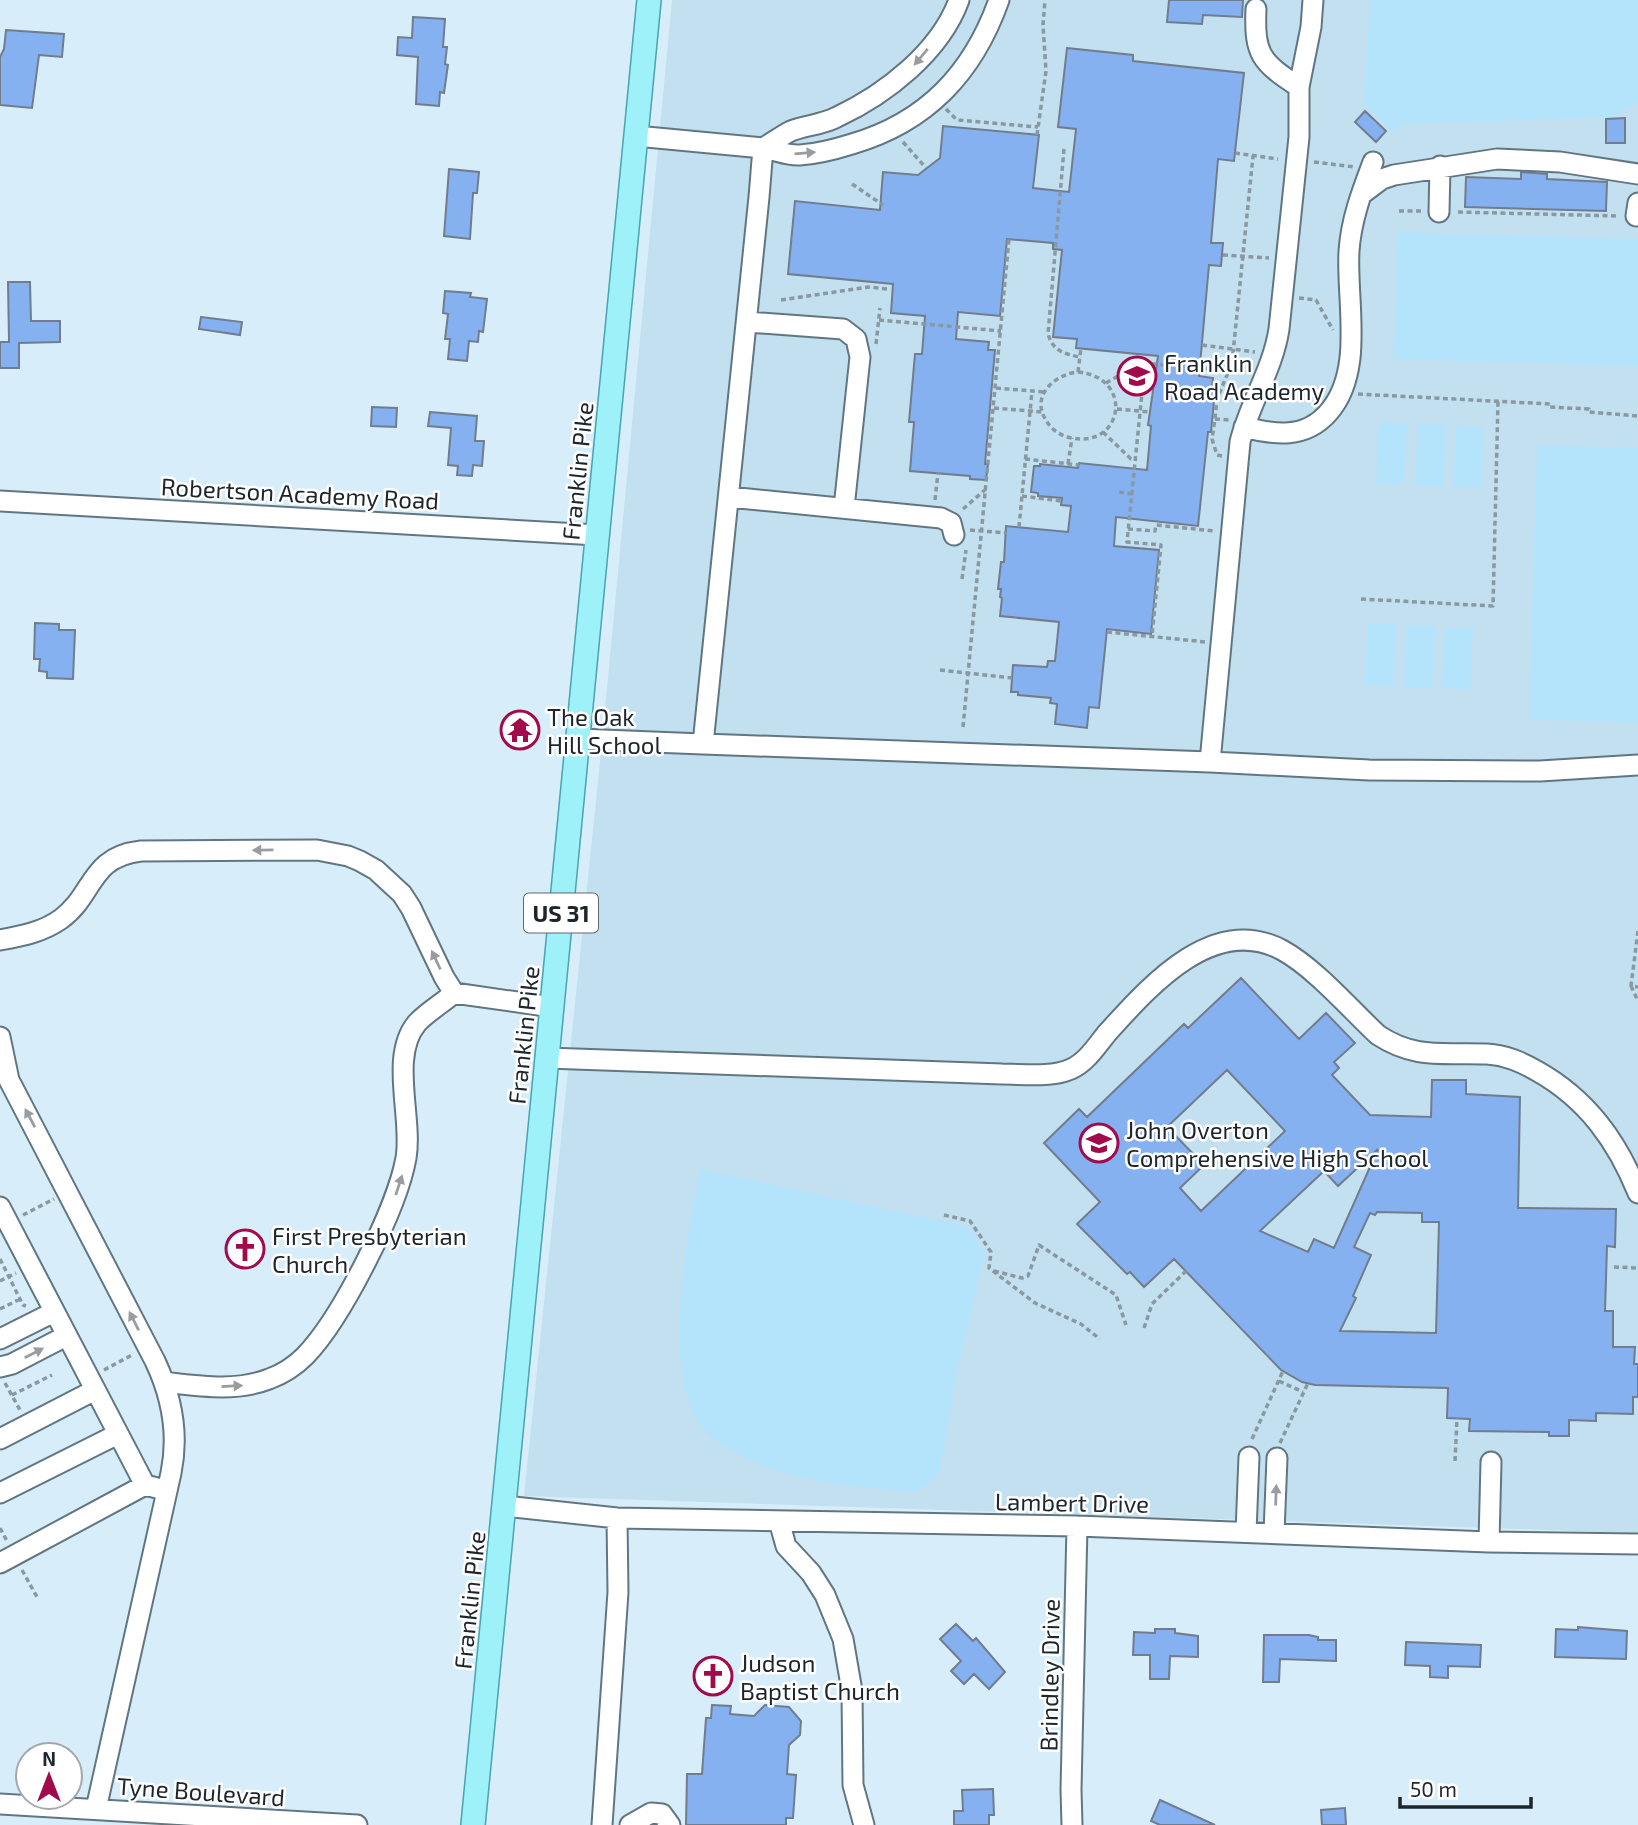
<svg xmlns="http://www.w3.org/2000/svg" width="1638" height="1825" font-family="'Exo 2',sans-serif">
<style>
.built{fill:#c3e0f0}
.green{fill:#b4e4fc}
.building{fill:#85b1f0;stroke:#717c8d;stroke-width:2;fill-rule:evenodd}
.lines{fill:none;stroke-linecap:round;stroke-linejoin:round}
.minor-casing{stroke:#627681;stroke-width:23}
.major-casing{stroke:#48a4ae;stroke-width:26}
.path{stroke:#8899a2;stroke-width:3.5;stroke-dasharray:5 3.5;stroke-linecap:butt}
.minor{stroke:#fff;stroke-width:19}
.major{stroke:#9ef1f8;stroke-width:23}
.oneway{fill:#9a9da0}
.labels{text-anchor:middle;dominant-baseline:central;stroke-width:5;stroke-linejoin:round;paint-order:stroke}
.shield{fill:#fff;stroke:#62676b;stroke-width:2}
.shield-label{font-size:23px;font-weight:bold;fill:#1e262b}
.poi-label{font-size:24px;fill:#1e262b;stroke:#fff;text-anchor:start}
.street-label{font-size:24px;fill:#1e262b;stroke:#fff}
</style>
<rect width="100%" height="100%" fill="#d7eefa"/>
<path class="built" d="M672 0H1638V1533L524 1496 601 752Z"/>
<path class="green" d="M1370 0H1638V103L1613 117 1407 124 1391 131 1364 104Z
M1398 232 1638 239V366L1394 359Z
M1379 422 1407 423 1404 485 1376 484Z
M1418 424 1446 425 1443 487 1415 485Z
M1456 425 1484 427 1481 488 1453 487Z
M1537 445 1638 448V722L1529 720Z
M1368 623 1396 624 1393 686 1365 684Z
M1407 625 1435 626 1432 688 1404 687Z
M1445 627 1473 628 1470 690 1442 688Z
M700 1169 968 1227 985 1252 959 1362 939 1474 916 1492C853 1486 784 1483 730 1449 724 1446 716 1442 711 1438 655 1384 688 1238 700 1169Z"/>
<path class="building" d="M1169 0H1243L1242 17 1203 15 1202 24 1167 22Z
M413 17 445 19 443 47H447L445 64 448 65 444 93 440 92 439 106 416 104 418 57 397 55 398 37 412 38Z
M6 30 64 34 62 57 39 55 32 108 0 105V57L4 49Z
M1067 48 1133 55V61L1244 73 1234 161 1218 159 1211 243H1223L1221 266 1209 265 1199 376 1213 378 1211 400 1214 401 1211 432H1208L1198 526 1116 517 1114 546 1159 550 1151 634 1107 629 1099 708 1089 707 1087 728 1055 724 1057 704 1050 703 1051 698 1018 695V692H1011L1013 665 1047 667 1048 661H1055L1059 622 1000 616 1002 598 1000 597 1001 589H998L1001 562H1004L1006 526 1068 532 1071 506 1061 505 1062 498 1038 496V493L1031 492 1034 466H1040V464L1078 468 1079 463 1147 470 1151 426 1148 425 1158 356 1076 348 1077 339 1053 337 1062 250 1053 249V243L1007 239 1000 316 958 312 956 339 989 342 988 350H995L985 464H988L986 480 970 479V476L910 471 914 422H909L915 354H922L925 316 891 313 893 284 788 274 795 201 880 210 883 172 918 175 940 158 943 126 1039 135 1033 188 1069 192 1076 129 1058 127Z
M1365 111 1386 131 1376 142 1355 122Z
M1625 118V143H1606V119Z
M449 169 479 172 477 193H473L470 239 444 236Z
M1521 172 1547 174V179L1607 182 1606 211 1465 207 1466 177 1521 179Z
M8 282H30L31 321H60V342L19 343V368H0V342H9Z
M445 291 471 293 470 297 487 299 483 332 479 331 478 342 469 341 467 361 448 359 450 339H445L448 314 443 313Z
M201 317 242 322 240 335 199 329Z
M372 407 397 408 396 427 371 426Z
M430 412 477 416 475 441H484L482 466 473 465 472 476 457 475 458 466 448 465 451 428 428 426Z
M35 623 59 624V630H75L73 679 47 678V672L39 671 40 659H34Z
M1241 978 1299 1039 1326 1013 1355 1043 1334 1062 1339 1068 1332 1075 1370 1115 1431 1117 1432 1080H1466V1094L1520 1097 1518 1208 1616 1209 1615 1247 1607 1246 1605 1311H1613V1347H1635L1634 1364H1638V1397H1633V1414L1596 1413V1421L1569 1420V1436H1549V1432L1469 1431 1470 1419 1447 1418 1448 1388 1315 1385 1302 1382 1281 1370 1174 1259 1144 1287 1130 1272 1127 1274 1077 1224 1100 1202 1044 1143 1079 1109 1087 1117 1184 1024 1188 1028ZM1227 1070 1285 1131 1201 1211 1180 1188 1204 1165 1167 1127ZM1378 1149 1334 1248 1314 1239 1308 1252 1260 1231 1324 1171 1338 1186ZM1377 1212 1422 1213V1222H1439L1436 1333 1340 1331 1356 1298 1353 1296 1371 1255 1354 1247 1370 1213 1375 1215Z
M956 1624 973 1641 976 1638 1005 1672 989 1689 974 1674 964 1684 951 1671 961 1661 940 1639Z
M1578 1627 1627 1631 1626 1659 1555 1657 1556 1629 1578 1630Z
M1155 1629H1175V1633L1198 1636V1657L1170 1656 1169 1679H1150V1655H1133L1134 1632 1155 1633Z
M1264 1635H1309L1318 1637V1640H1336V1661L1280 1659 1279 1682H1263Z
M1406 1642 1481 1645 1480 1667 1448 1666V1678L1430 1677V1666L1405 1665Z
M712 1705 731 1706 730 1714 754 1716 765 1705 789 1707 801 1721 800 1735 789 1745 787 1774 796 1775 793 1818H786V1825H686L687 1774H702L706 1718H711Z
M993 1789 994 1815H989V1825H954V1811H963L962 1790Z
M1160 1800 1215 1825H1160L1151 1821Z
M1345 1808 1346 1825H1322L1321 1810Z"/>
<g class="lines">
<defs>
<path id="minor" d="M959 0C940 52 886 94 837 117 822 125 806 125 791 131 781 136 772 143 763 148 775 150 788 156 800 155 817 154 836 149 852 144 927 122 973 73 999 0
M1256 9C1254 55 1261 62 1299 87
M1362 194 1382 179 1394 175 1497 159 1560 162 1638 174
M1439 212 1440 166
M1636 216 1638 203
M747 322 843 329 856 339 860 357 844 508
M1244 427C1275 435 1305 439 1328 413 1365 372 1346 301 1349 251 1351 220 1362 191 1373 162
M729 497 941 518 951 523 954 535
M0 501 597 535
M578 739 703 744 759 197 763 148 636 136
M703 744 1210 762 1240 442C1250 402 1273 369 1279 329L1299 137V87L1311 27 1313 0
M1210 762 1369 770 1540 771 1638 765
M0 940C22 936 43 932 61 919 95 894 89 857 141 851L317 850 348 856 360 861 376 870 402 894 411 908 444 977 454 993C443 1003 427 1012 417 1023 389 1056 413 1118 406 1158 397 1209 341 1319 305 1356 295 1366 283 1374 269 1379 236 1392 199 1386 164 1382
M454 993 552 1007
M0 1037 9 1080 155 1361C172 1397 179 1434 171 1473L96 1809
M547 1058 1002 1074C1023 1074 1051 1078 1071 1069 1087 1062 1097 1045 1108 1032 1149 987 1213 913 1282 950 1315 968 1350 1009 1378 1035 1416 1060 1444 1052 1487 1054 1506 1055 1521 1062 1537 1071 1587 1099 1617 1141 1638 1193
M0 1207 145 1485
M0 1339 54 1312
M0 1367 12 1364 66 1336
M0 1439 95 1390
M0 1493 118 1434
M504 1506 617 1518 1077 1526 1489 1542 1638 1544
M779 1521 786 1546 811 1573 825 1595 843 1639 852 1691 853 1785 864 1825
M1246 1532 1249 1457
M1274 1533 1277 1458
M1489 1542 1491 1462
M0 1563 145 1485 157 1488
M0 1804 357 1825
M602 1825 618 1592 617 1518
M630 1825 651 1813 662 1814 670 1825
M1072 1825 1071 1790 1077 1526"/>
<path id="major" d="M473 1825 649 0"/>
</defs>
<use href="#minor" class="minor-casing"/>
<use href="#major" class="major-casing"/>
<path class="path" d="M946 109 957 120 1038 127
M1037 135 1046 71 1043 25 1045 0
M903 142 926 168
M1064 149 1048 334C1053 351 1064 354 1080 357
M1235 153 1278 159
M1314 162 1355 167
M852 184 883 205
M1399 211H1422
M1458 212 1618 216
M1223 255 1269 258
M1299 298 1316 300 1333 330
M781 300 868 287 887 289
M879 320 1001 331
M876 344 880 308
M1202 345 1255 352
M1145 363 1127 542 1161 545 1152 636
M1078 372C1134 377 1124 448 1072 438 1061 436 1051 430 1046 420 1030 396 1055 374 1078 372Z
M1078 372 1081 348
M1166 373 1168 357
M1106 383 1141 363 1229 370
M996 388 1044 392
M1358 394 1550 404V407L1589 409V412L1638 416
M994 408 1042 412
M1117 409 1149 412
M1215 419 1230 420
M1103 432 1131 459H1135
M1222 456 1217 455 1212 439 1215 419 1217 399 1232 363 1253 156
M1025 459 1079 465
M1068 464 1072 438
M1119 492 1132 494
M1022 496 1061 501
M935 500 938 473
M963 509 986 489
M1019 527 1032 391
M1128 529 1155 531 1156 525 1214 531V529
M970 530 1006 533
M962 579 966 550
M1361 599 1493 606 1498 401
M1107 632 1206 642
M940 670 1012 678
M963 727 1009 239
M1638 931 1631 986 1638 987
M1631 986 1638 1001
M23 1215 54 1199
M944 1215 970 1221 991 1252 989 1268 1035 1303 1081 1324 1100 1339
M0 1259 23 1305 26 1306
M1614 1267 1638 1268
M994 1271 1022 1278 1028 1276 1039 1245 1116 1295 1126 1325
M0 1281 16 1273
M0 1309 20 1299
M1144 1328 1152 1304 1186 1271
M104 1370 132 1355
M1279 1381 1303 1392
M5 1383 20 1410
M12 1395 52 1375
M1252 1439 1283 1371
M1280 1443 1308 1383
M1455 1461 1457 1418
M0 1528 7 1541
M22 1570 37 1597"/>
<use href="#minor" class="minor"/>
<use href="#major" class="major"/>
</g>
<defs><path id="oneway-solid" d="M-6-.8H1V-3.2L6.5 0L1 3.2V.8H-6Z" transform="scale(1.75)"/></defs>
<g class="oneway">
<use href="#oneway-solid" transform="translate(921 57) rotate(130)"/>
<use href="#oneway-solid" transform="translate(805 153) rotate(-5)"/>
<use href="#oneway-solid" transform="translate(263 850) rotate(179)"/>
<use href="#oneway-solid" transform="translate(436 960) rotate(-115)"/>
<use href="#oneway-solid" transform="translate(30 1118) rotate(-118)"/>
<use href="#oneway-solid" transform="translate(399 1185) rotate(-72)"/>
<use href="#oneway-solid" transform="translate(134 1321) rotate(-117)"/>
<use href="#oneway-solid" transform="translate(34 1353) rotate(-27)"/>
<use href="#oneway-solid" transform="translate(232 1386) rotate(-3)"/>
<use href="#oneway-solid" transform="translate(1276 1495) rotate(-88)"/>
</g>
<defs>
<symbol id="school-ring" viewBox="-11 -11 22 22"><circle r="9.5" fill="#fff" stroke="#a10b4c" stroke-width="1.5"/><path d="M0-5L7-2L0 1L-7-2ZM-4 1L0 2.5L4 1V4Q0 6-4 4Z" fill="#a10b4c"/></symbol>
<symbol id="temple-ring" viewBox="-11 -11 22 22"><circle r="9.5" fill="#fff" stroke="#a10b4c" stroke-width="1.5"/><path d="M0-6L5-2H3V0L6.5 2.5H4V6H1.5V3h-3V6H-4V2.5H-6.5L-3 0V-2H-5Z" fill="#a10b4c"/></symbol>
<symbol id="church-ring" viewBox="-11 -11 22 22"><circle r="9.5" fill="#fff" stroke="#a10b4c" stroke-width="1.5"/><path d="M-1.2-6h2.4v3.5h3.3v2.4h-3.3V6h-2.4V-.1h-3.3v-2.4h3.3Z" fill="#a10b4c"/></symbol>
</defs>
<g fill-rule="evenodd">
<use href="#school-ring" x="1115" y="354" width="44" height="44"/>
<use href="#temple-ring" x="498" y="708" width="44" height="44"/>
<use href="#school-ring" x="1077" y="1121" width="44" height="44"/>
<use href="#church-ring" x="223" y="1227" width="44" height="44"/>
<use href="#church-ring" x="691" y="1654" width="44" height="44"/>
</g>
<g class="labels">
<rect class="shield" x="524" y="893.5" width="74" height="39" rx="5"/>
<g class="shield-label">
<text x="561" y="913">US 31</text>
</g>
<g class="poi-label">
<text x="1164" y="362">Franklin<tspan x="1164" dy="28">Road Academy</tspan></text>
<text x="547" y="716">The Oak<tspan x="547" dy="28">Hill School</tspan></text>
<text x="1126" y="1129">John Overton<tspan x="1126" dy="28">Comprehensive High School</tspan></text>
<text x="272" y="1235">First Presbyterian<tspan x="272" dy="28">Church</tspan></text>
<text x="740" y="1662">Judson<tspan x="740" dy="28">Baptist Church</tspan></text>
</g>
<g class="street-label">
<text transform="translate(577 471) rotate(-84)">Franklin Pike</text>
<text transform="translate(300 493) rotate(3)">Robertson Academy Road</text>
<text transform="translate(523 1035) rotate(-84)">Franklin Pike</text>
<text transform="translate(1072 1502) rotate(1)">Lambert Drive</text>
<text transform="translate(469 1600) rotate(-84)">Franklin Pike</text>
<text transform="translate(1049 1675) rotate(-89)">Brindley Drive</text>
<text transform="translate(201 1791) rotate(4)">Tyne Boulevard</text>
</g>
</g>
<g transform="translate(49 1776)"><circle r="33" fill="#ffffff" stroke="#a5a8aa" stroke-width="2"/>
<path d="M0-5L12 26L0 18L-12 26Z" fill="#a10b4c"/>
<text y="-10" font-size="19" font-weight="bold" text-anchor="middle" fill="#1e262b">N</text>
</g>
<path d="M1400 1797v10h131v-10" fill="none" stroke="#1e262b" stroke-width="3.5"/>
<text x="1410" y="1797" font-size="21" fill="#1e262b" stroke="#ffffff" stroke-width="5" paint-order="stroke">50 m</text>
</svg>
